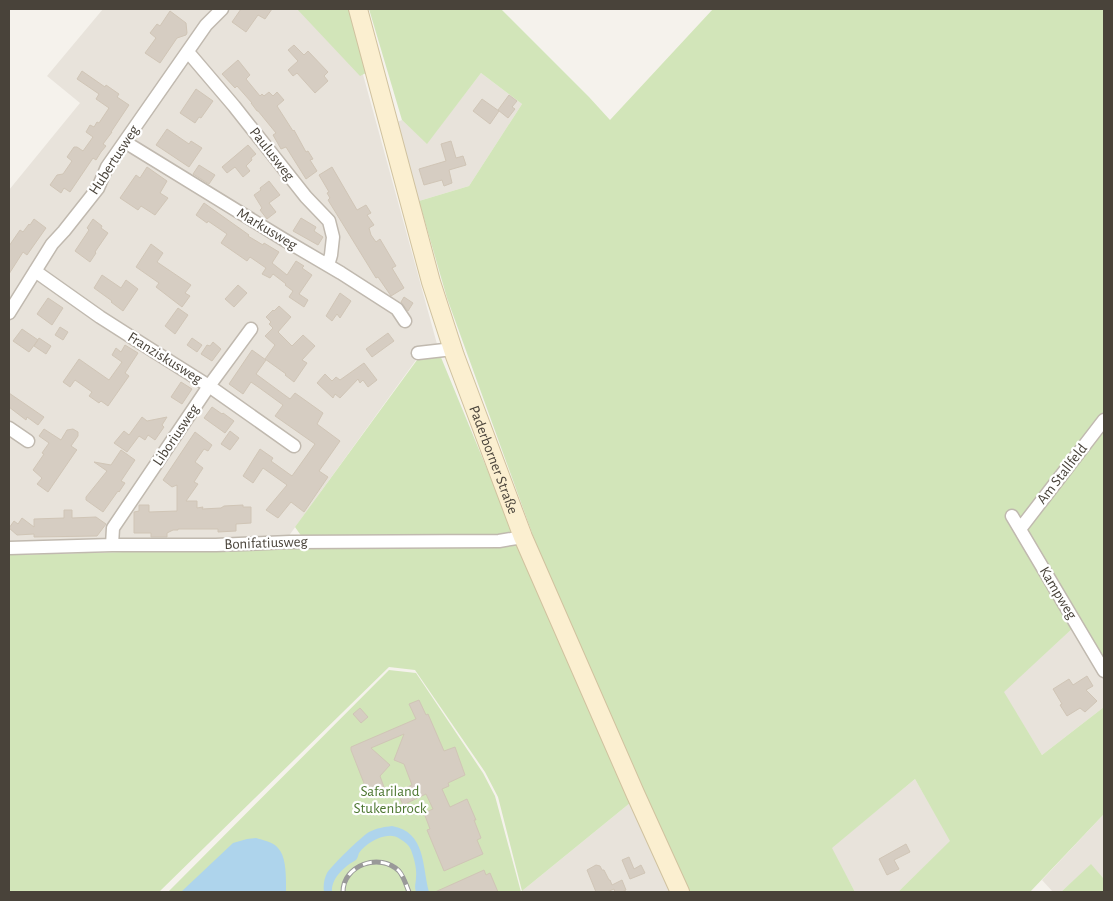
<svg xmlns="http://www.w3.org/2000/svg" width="1113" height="901" font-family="'Alegreya Sans',sans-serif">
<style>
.residential{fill:#e8e3db}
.green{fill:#d2e5b9}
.water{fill:#aed4ec}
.building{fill:#d6cdc2;stroke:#d0c5b6}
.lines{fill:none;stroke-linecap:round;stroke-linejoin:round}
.street-casing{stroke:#c0b9af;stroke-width:15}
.secondary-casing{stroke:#d0c29f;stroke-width:20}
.street{stroke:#fff;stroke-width:12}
.secondary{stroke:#fbefd0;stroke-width:18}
.rail-casing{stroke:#999;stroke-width:5}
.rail{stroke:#fff;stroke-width:3;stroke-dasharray:9;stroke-linecap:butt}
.labels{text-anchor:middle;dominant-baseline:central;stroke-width:4.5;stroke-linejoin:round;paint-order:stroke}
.street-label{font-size:15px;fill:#49433a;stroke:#fff}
.park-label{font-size:15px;fill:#4d7731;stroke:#fff}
</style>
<rect width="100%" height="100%" fill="#f5f2ec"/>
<path class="residential" d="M103 9H345L440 355 416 360 288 537 9 545V190L80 103 47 76Z
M481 73 522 104 469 186 419 201 397 122 402 120 427 143Z
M1074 627 1104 677V707L1042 755 1003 692Z
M915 779 951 841 898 892H855L831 848Z
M630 803 670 892H522V891Z
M1104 814V879L1091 865 1061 892H1053L1042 880Z"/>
<path class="green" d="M297 9H349L366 73 360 76Z
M369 9H501L589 97 610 120 713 9H1104V677L1074 627 1004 692 1042 755 1104 707V814L1030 892H898L950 841 915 779 832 848 855 892H690L643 794 536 544 447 298 419 201 469 186 522 104 481 73 427 144 402 120Z
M440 355 513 532 630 803 522 891 498 797 485 772 415 670 389 667 159 892H9V555L309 547 295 527 417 360Z
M389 670 416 673 483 773 495 796 521 892H168Z
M1091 864 1104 879V892H1061Z"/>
<path class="water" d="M392 826C426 832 422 866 429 892H416C414 885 416 884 416 877 417 869 414 858 411 850 409 845 405 842 400 839 388 830 367 842 359 853 358 855 358 858 356 860 345 866 331 878 332 892H324C323 886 324 879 327 873 333 864 360 838 369 832 377 828 384 827 392 826Z
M256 838C262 840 274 842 278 848 287 857 286 880 286 892H181L233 843 247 839Z"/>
<path class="building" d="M241 9H272L265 19 258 15 246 32 232 22Z
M170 11 186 23 187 33 186 35 177 38 160 63 145 53 156 38 150 33 157 24 160 26Z
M294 45 304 55 308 51 328 72 324 76 328 81 315 93 297 73 293 76 288 70 298 61 288 50Z
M238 60 250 75 246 79 260 96 262 94 264 96 269 92 273 96 277 92 284 100 277 106 293 131 294 130 306 152 308 151 313 159 310 160 317 171 306 179 286 147 281 149 273 135 276 133 258 111H257L251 103H252L237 86 235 88 222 74Z
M82 71 105 87 106 85 119 94 117 97 129 105 111 132H112L103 144 106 146 101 152 96 160 93 158 70 192 64 188 61 193 50 185 57 175 63 174 72 161 67 157 74 147H77L83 151 93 137 86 132 90 125 94 127 97 122 99 123 109 108 96 99 99 94 77 79Z
M196 89 213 101 201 118 199 117 195 123 180 113Z
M509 95 517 101 512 107 515 109 508 118 498 110Z
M482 99 499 111 490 124 473 111Z
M167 129 189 144 191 141 202 148 189 167 156 145Z
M451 141 456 158 463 156 466 165 449 170 452 183 444 186 442 180 424 185 419 169 446 161 441 144Z
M248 145 256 154 251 158 252 160 246 166 250 171 243 177 235 167 227 173 222 167Z
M199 165 215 175 209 184 193 174Z
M147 167 167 181 160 193 168 198 155 215 141 206 138 210 120 198 136 175 140 178Z
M332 167 357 210 366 205 371 213 367 215 374 225 369 228 371 235 376 242 380 239 396 266 392 268 404 288 391 296 378 277 376 278 328 200 330 198 327 193 329 192 319 175Z
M269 181 280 195 269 203 276 212 267 219 260 210 262 208 254 195 261 190 260 188Z
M204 203 249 235 248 236 263 245 264 243 279 252 272 263 287 275 296 261 304 266 302 268 312 275 299 294 308 300 304 307 289 297 293 291 285 285 286 284 273 274 270 278 262 274 266 268 250 257 247 261 221 243 227 234 208 221 207 223 196 215Z
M301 218 316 227 314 231 323 237 318 245 293 231Z
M34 219 46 228 27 255 23 252 9 274V246L20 230 23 232 29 224 30 225Z
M93 219 102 226 101 228 108 233 95 252 96 253 90 262 75 251 89 230 87 228Z
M151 244 163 253 157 262 191 285 185 293 190 296 182 307 156 287 159 283 136 267Z
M102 275 121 288 126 280 138 289 123 311 111 302 112 301 94 288Z
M238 285 247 293 234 307 225 299Z
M340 293 351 301 340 318 337 314 332 321 326 316Z
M404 297 413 303 408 311 401 302Z
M48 298 63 308 52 325 37 314Z
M279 306 291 317 278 332 292 346 303 335 315 346 302 360 307 363 294 382 285 375 286 374 265 359 275 345 265 336 273 328 269 324 271 322 266 317 273 310 274 311Z
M178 308 188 315 175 334 165 326Z
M60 327 68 332 63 340 55 335Z
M22 329 38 340 29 352 13 341Z
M388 333 394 341 372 357 366 349Z
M39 338 51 346 46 354 34 346Z
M192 338 202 345 197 352 187 345Z
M213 342 221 349 212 361 201 354 207 345 210 346Z
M125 345 138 353 125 373 129 376 108 406 101 401 99 403 89 396 92 392 75 380 70 387 63 382 79 359 109 380 122 362 112 355 116 348 121 352Z
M252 350 266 360 256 374 290 399 295 393 323 413 317 424 340 441 319 471 328 477 304 512 291 502 278 518 266 510 287 485 263 468 253 483 243 476 260 449 273 458 271 461 292 476 315 444 275 416 283 405 261 389 251 382 243 394 229 384Z
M364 363 377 380 368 387 363 380 360 383 358 379 340 398 335 394 333 398 317 383 325 374 332 381 336 377 340 380Z
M181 382 192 389 182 404 171 397Z
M9 393 44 417 38 425 27 417 26 420 9 407Z
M212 407 222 414 223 413 234 421 225 433 204 418Z
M142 417 147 421 167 417 162 425 164 427 155 440 148 435 145 440 139 436 127 452 114 443 124 431 129 435Z
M44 429 61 440 67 430 73 429 78 432V436L71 446 77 450 76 451 48 492 37 484 42 478 33 470 44 454 42 453 49 443 39 436Z
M230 431 239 438 230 450 221 444Z
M195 432 212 445 208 451 204 449 195 462 203 468 194 482 198 484 186 501H197V508L203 507 202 509 221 508 224 506 243 505V507H251V523L236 524V531L218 532V529H178V530H173L167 533V537H151V533H134V512L139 511V505H149V512L177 511V485L172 487 163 480Z
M121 450 135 460 121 481 125 483 119 492 118 491 103 512 86 500V497L107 471 94 462 111 465Z
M64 510H72V518L96 517 106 524 97 536 34 537V534L17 535 9 528 14 521 18 524 22 518 34 527V519L64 518Z
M1087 676 1093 686 1086 690 1097 701 1085 712 1080 708 1067 716 1060 705 1062 704 1053 689 1069 679 1073 685Z
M419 700 426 715 428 714 444 751 455 747 465 775 448 783 449 786 442 789 450 807 467 799 476 820H474L481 838 477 840 483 854 444 871 427 830 430 829 424 813 433 809 426 794 403 805 397 792 412 785 404 764 394 760 404 734 371 748 390 765 380 776 385 790 369 796 351 750V747L416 719 409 704Z
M360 708 368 717 361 723 353 714Z
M906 844 910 852 894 860 899 869 887 875 879 859Z
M629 857 634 869 641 865 645 873 630 879 622 860Z
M596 865 600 866 602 870H604L609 880H610L612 885 622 880 626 890 622 892H615L614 889 607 892H596L587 870Z
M484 870 486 875 490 873 498 892H435Z"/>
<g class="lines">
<defs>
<path id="street" d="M188 52 234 106 306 197 329 221 333 237 331 255 328 265
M125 142 283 239 341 273 397 309 405 321
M35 271 100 317 147 347 209 386 294 446
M9 313 52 244 64 231 98 188 107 167 206 25 222 9
M418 353 453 349
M9 428 28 441
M1012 516 1104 671
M1020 529 1104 420
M112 545 113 528 209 386 251 329
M9 548 112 545H216L290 542 499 541 523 537"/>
<g id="secondary">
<path id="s1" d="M358 9 431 282 455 356 523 537 635 793 680 892"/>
</g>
</defs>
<use href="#street" class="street-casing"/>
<use href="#secondary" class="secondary-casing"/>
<use href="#street" class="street"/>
<use href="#secondary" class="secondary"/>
<defs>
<path id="rail" d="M343 892C343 865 380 852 399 871 404 877 406 885 409 892"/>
</defs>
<use href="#rail" class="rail-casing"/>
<use href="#rail" class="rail"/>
</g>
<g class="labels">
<g class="street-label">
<text transform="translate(272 154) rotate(52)">Paulusweg</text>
<text transform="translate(114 160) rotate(-57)">Hubertusweg</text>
<text transform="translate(267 229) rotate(31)">Markusweg</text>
<text transform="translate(165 358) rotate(32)">Franziskusweg</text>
<text transform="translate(176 435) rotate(-56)">Liboriusweg</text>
<text stroke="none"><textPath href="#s1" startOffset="471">Paderborner Straße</textPath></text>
<text transform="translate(1062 474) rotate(-52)">Am Stallfeld</text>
<text transform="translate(266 543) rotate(-2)">Bonifatiusweg</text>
<text transform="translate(1058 593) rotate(59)">Kampweg</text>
</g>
<g class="park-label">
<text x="390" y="791">Safariland<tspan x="390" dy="17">Stukenbrock</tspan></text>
</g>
</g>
<rect width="1113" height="901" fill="none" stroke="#49433a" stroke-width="20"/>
</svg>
